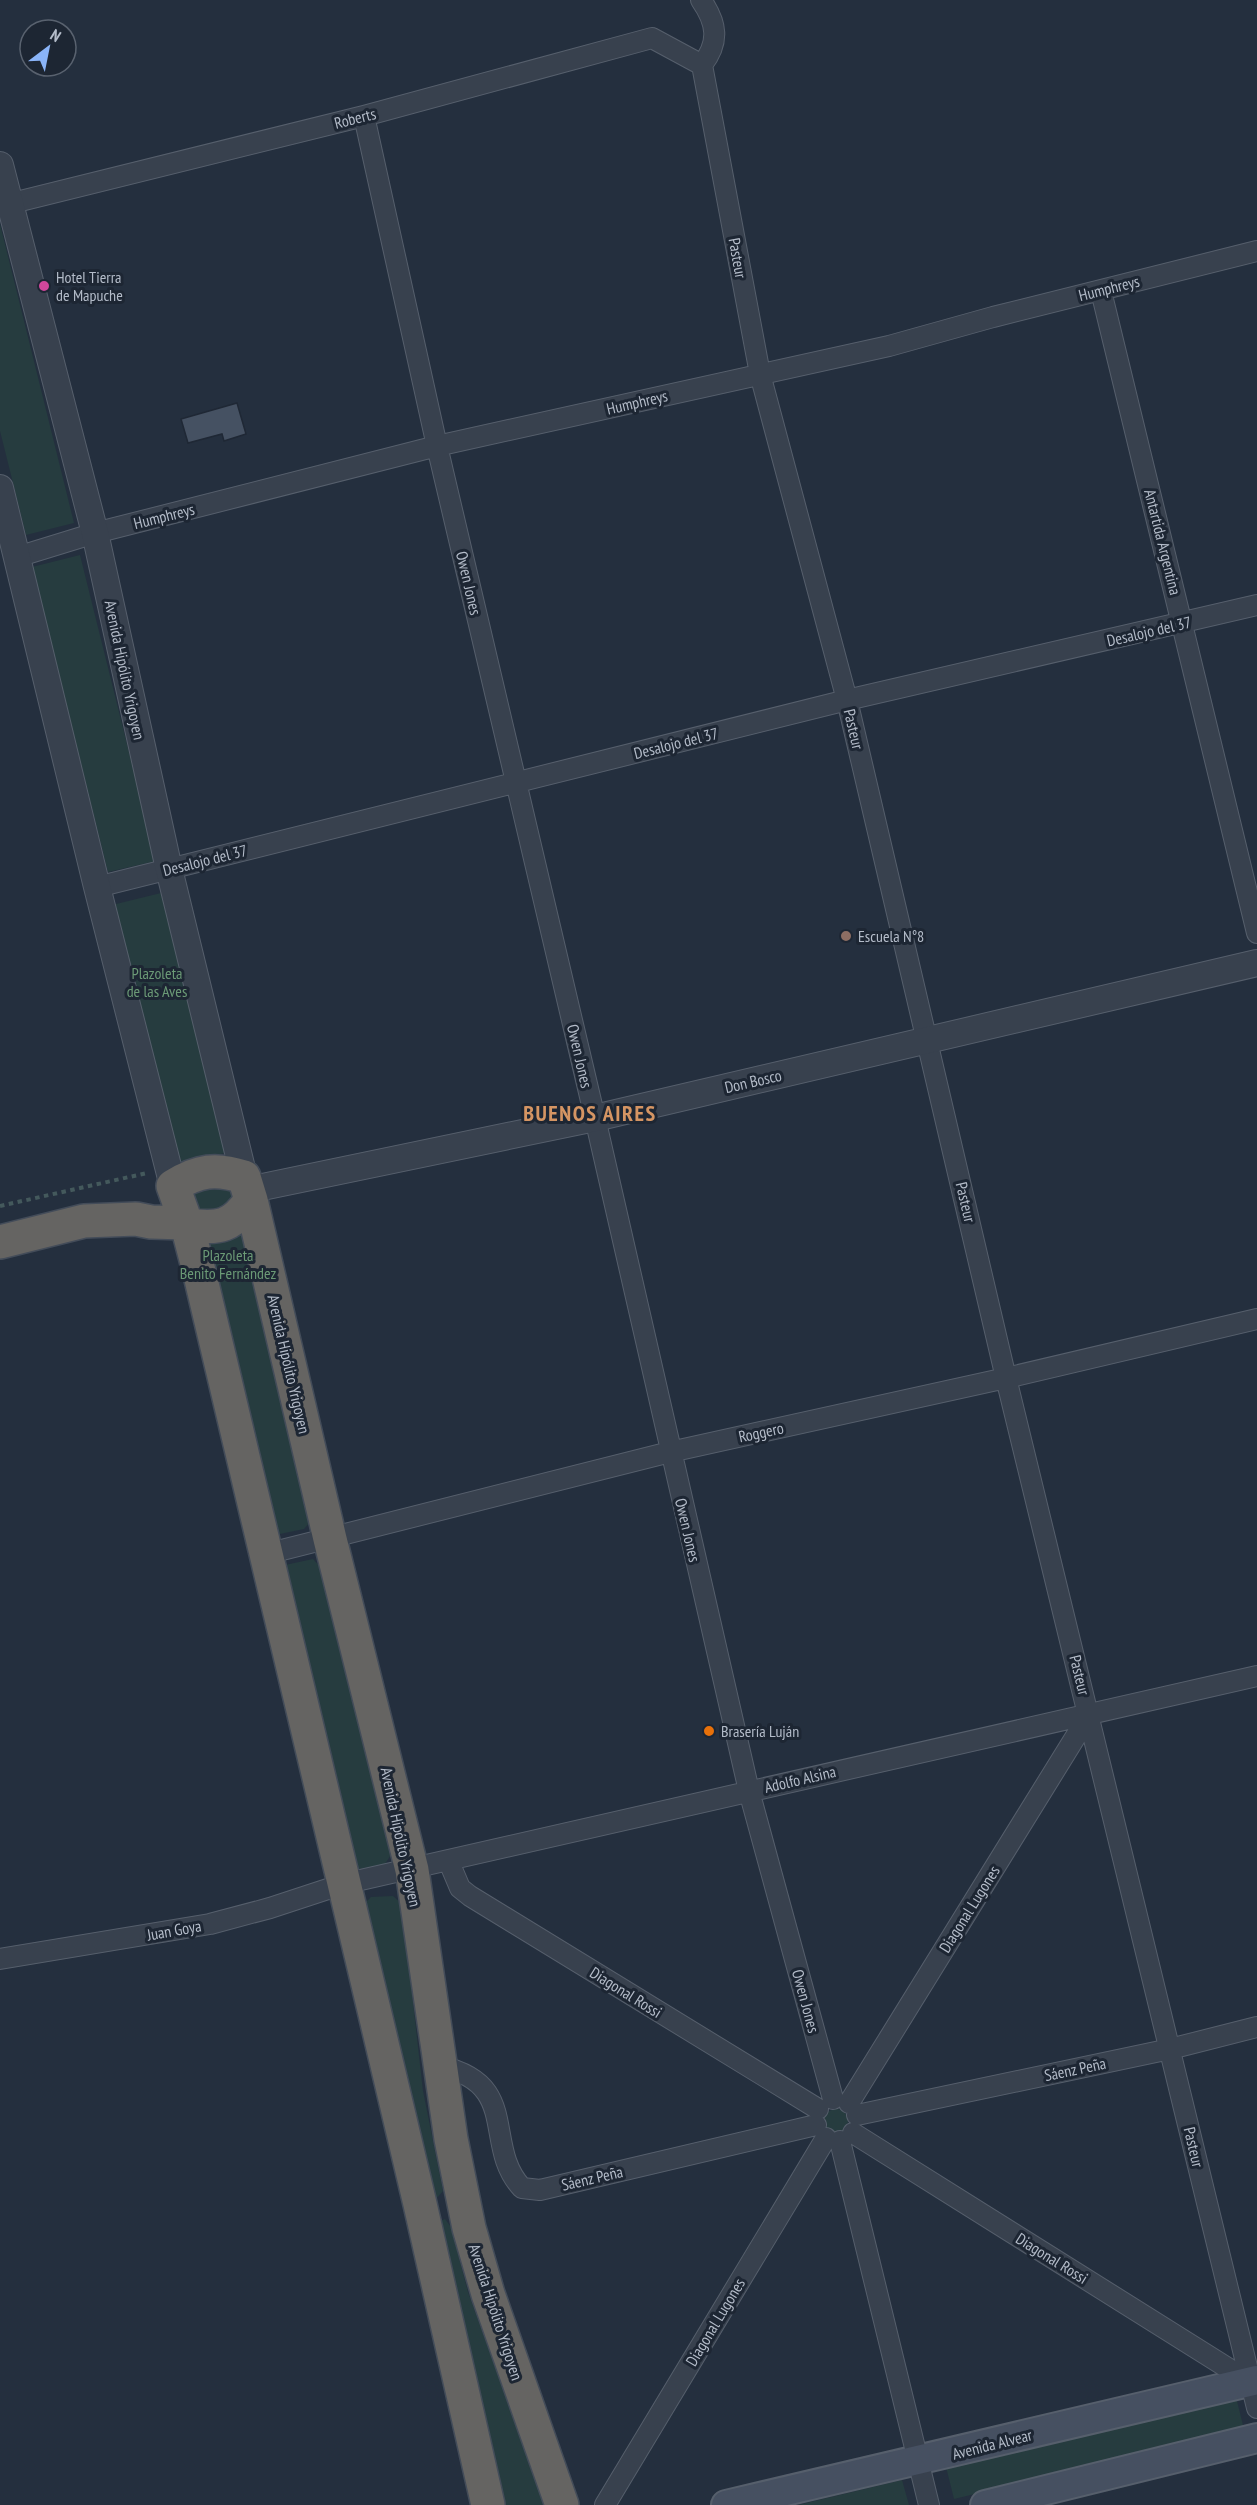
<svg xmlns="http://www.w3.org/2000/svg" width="1257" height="2505" font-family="'PT Sans Narrow',sans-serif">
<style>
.green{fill:#263c3f}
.building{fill:#455162;stroke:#1f2835;stroke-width:1.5}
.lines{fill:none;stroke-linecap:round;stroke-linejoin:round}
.minor-casing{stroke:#565f6c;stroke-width:22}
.tertiary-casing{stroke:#565f6c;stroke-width:28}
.secondary-casing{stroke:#565f6c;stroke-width:32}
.trunk-casing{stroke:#434c59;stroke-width:36}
.path{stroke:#44595c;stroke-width:4;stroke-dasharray:4.5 4.5;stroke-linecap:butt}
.minor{stroke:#38414e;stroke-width:20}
.tertiary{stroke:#38414e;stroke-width:26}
.secondary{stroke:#465061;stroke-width:28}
.trunk{stroke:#656462;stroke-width:33}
.hotel-dot{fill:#d1479c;stroke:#1d2633;stroke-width:2}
.education-dot{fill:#8d6e63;stroke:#1d2633;stroke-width:2}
.food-dot{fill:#e8710a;stroke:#1d2633;stroke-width:2}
.labels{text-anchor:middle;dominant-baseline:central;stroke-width:6;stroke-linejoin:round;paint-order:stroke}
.street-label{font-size:16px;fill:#b4bcc9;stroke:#1d2633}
.poi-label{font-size:16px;fill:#b4bcc9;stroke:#1d2633;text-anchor:start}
.park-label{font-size:16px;fill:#6b9a76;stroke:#1d2633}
.district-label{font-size:22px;font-weight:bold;letter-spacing:1.5px;fill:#d59563;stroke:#1d2633}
</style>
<rect width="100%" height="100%" fill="#242f3e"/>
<path class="green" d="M0 224 74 523 26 535 0 431Z
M80 555 156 861 108 872 32 567Z
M161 893 225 1153 176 1165 112 905Z
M226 1188 233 1194 234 1200 229 1207 203 1213 195 1211 189 1199 198 1191Z
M238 1230 246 1239 312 1520 304 1529 280 1534 269 1526 206 1237Z
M313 1559 323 1570 392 1853 385 1864 359 1869 348 1862 285 1565Z
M393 1896 402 1904 423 2091 443 2191 436 2199 359 1909 371 1897Z
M824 2121a12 12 0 1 1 24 0a12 12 0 1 1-24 0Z
M445 2219 451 2227 468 2292 545 2505H504L438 2222Z
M1236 2397 1244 2429 954 2499 946 2467Z
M902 2480 909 2505H798Z"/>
<path class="building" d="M237 403 246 434 224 441 222 434 188 443 181 419Z"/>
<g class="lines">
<defs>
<path id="minor" d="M701 0C717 23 720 42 702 65L760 374 847 700 1006 1378 1257 2408
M364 116 437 446 595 1118 749 1791 833 2099
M0 206 364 116 652 38 702 65
M1101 291 1257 933
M17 557 95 533 437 446 889 346 993 317 1257 251
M97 887 847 700 1257 605
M266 1554 670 1452 1006 1378 1257 1319
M449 1862 460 1888 470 1896 818 2109
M0 1959 210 1924 270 1908 343 1884 1257 1676
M440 2066C522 2084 482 2145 522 2188L540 2190 816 2125
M849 2103 1089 1715
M857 2115 1170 2049 1257 2027
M853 2133 1250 2382
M840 2141 929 2505
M605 2505 826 2138"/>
<path id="tertiary" d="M0 165 95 533 169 869 244 1177
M0 488 97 887 173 1186
M248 1190 595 1118 1257 963"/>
<path id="secondary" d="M726 2505 1257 2380
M985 2505 1257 2438"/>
<path id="trunk" d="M187 1225C220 1229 232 1227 251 1200
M0 1242 84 1221 136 1219 151 1222 186 1223
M488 2505 420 2204 200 1275 187 1225 173 1186C199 1170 216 1168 244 1177L251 1200 330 1539 412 1870 451 2139 469 2228 488 2294 562 2505"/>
</defs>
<use href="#minor" class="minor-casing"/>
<use href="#tertiary" class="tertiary-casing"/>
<use href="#secondary" class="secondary-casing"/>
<use href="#trunk" class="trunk-casing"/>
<path class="path" d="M0 1206 147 1173"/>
<use href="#minor" class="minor"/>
<use href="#tertiary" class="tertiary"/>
<use href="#secondary" class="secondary"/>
<use href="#trunk" class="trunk"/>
</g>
<circle class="hotel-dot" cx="44" cy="286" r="6"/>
<circle class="education-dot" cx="846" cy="936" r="6"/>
<circle class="food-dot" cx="709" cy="1731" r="6"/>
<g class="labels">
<g class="street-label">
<text transform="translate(355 118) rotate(-14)">Roberts</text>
<text transform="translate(738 258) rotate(80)">Pasteur</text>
<text transform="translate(1109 288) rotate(-14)">Humphreys</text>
<text transform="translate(637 402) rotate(-13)">Humphreys</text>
<text transform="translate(164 516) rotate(-14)">Humphreys</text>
<text transform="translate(1163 542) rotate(76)">Antartida Argentina</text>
<text transform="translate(469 583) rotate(77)">Owen Jones</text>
<text transform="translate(1149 631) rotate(-13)">Desalojo del 37</text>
<text transform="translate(125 670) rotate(78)">Avenida Hipólito Yrigoyen</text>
<text transform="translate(854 729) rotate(77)">Pasteur</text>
<text transform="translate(676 743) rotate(-14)">Desalojo del 37</text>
<text transform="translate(205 860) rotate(-14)">Desalojo del 37</text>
<text transform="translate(580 1056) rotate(77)">Owen Jones</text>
<text transform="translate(753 1081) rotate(-13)">Don Bosco</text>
<text transform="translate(966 1202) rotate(77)">Pasteur</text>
<text transform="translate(289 1364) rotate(77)">Avenida Hipólito Yrigoyen</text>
<text transform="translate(761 1432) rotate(-12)">Roggero</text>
<text transform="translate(688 1530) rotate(77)">Owen Jones</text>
<text transform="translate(1080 1675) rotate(76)">Pasteur</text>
<text transform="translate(800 1779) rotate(-13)">Adolfo Alsina</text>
<text transform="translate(401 1837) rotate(78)">Avenida Hipólito Yrigoyen</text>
<text transform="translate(969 1909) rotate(-58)">Diagonal Lugones</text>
<text transform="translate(174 1930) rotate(-10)">Juan Goya</text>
<text transform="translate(626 1992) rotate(32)">Diagonal Rossi</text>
<text transform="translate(806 2001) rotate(75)">Owen Jones</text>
<text transform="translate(1075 2069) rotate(-12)">Sáenz Peña</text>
<text transform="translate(1194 2147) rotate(77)">Pasteur</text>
<text transform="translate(592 2178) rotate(-13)">Sáenz Peña</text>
<text transform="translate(1052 2258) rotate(32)">Diagonal Rossi</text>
<text transform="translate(496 2312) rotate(72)">Avenida Hipólito Yrigoyen</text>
<text transform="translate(715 2322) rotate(-59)">Diagonal Lugones</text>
<text transform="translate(992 2444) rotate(-14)">Avenida Alvear</text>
</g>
<g class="poi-label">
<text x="56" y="277">Hotel Tierra<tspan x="56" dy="18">de Mapuche</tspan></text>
<text x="858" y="936">Escuela N°8</text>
<text x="721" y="1731">Brasería Luján</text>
</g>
<g class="park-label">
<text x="157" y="973">Plazoleta<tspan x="157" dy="18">de las Aves</tspan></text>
<text x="228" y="1255">Plazoleta<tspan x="228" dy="18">Benito Fernández</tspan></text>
</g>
<g class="district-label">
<text x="590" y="1113">BUENOS AIRES</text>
</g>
</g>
<g transform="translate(48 48) rotate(32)"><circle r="28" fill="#1d2633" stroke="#59626f" stroke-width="1.5"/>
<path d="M0-4.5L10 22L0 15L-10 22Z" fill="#8ab4f8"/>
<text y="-9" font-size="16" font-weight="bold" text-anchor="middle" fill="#b4bcc9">N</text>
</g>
</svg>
